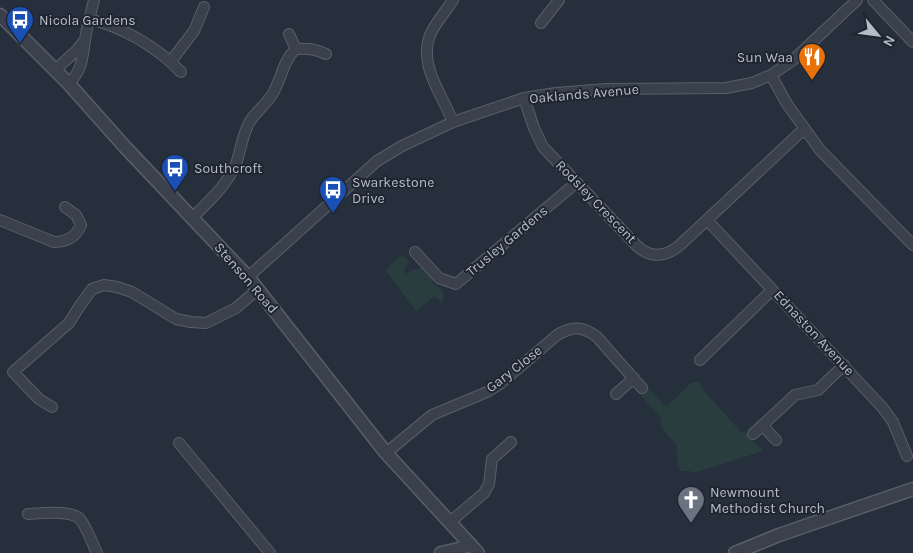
<svg xmlns="http://www.w3.org/2000/svg" width="913" height="553" font-family="Karla,sans-serif">
<style>
.green{fill:#293c3e}
.lines{fill:none;stroke-linecap:round;stroke-linejoin:round}
.minor-casing{stroke:#585f6a;stroke-width:12}
.tertiary-casing{stroke:#585f6a;stroke-width:15}
.minor{stroke:#3a414c;stroke-width:10}
.tertiary{stroke:#3a414c;stroke-width:12}
.labels{text-anchor:middle;dominant-baseline:central;stroke-width:4;stroke-linejoin:round;paint-order:stroke}
.poi-label{font-size:14px;fill:#b6bcc7;stroke:#1f2631;text-anchor:start}
.street-label{font-size:14px;fill:#b6bcc7;stroke:#1f2631}
</style>
<rect width="100%" height="100%" fill="#262f3c"/>
<path class="green" d="M402 255 409 261 404 271 408 274 412 270 422 268 433 280 432 283C441 288 449 293 441 303L435 296 416 311 385 270Z
M698 381 706 393 741 432H746L758 447H761L763 451 694 473 691 471H680L677 461V446L662 428 660 416 640 395 648 387 666 407 691 383Z"/>
<g class="lines">
<defs>
<path id="minor" d="M873 0 913 42
M89 19C123 27 157 47 181 72
M541 23 559 0
M289 34 296 49C308 48 315 49 326 54
M171 61 194 31 204 7
M55 70 76 51 84 41
M771 75 787 104 820 150 913 245
M69 84C83 68 82 59 85 40 87 26 91 13 94 0
M524 98 534 128 543 147 637 246C651 259 666 257 680 245L804 129
M453 122C442 94 417 64 431 33 436 22 446 11 453 0
M192 218C208 202 227 185 236 164 241 150 242 136 249 123 255 112 267 104 273 93 282 78 283 60 296 49
M0 220 54 242C66 242 76 237 81 225L76 215 65 207
M707 220 882 407 893 422 907 456
M415 252 439 278 456 284 576 183
M248 277 377 161 402 146 453 122 524 98 556 93 606 89 726 88 752 83 771 75 792 61 857 0
M700 360 772 290
M616 394 634 378
M52 407 39 399 13 372 69 323 79 307 92 289 104 285 117 287 132 292 176 319 191 322 206 323 236 308 258 289
M762 425 776 440
M753 434 795 395 818 390 844 365
M179 443 270 553
M386 453 432 415 487 392 500 384 557 335C572 326 583 326 597 337L642 388
M28 514C41 513 68 510 79 518 85 523 93 545 97 553
M450 522 484 493 489 484 492 459 511 442"/>
<path id="tertiary" d="M0 15 69 84 125 147 248 277 386 453 478 553
M441 553 459 549 470 544
M735 553 779 535 913 489"/>
</defs>
<use href="#minor" class="minor-casing"/>
<use href="#tertiary" class="tertiary-casing"/>
<use href="#minor" class="minor"/>
<use href="#tertiary" class="tertiary"/>
</g>
<defs>
<symbol id="bus-pin" viewBox="-11 -11 22 30"><path d="M0 17L-7.5 6A9.5 9.5 0 1 1 7.5 6Z" fill="#1a4fb4" stroke="#1f2631"/><path d="M-5-6H5V4H4V6H2V4H-2V6H-4V4H-5ZM-3.5-4V0h7V-4ZM-3.5 1.2v1.5H-2V1.2ZM2 1.2v1.5H3.5V1.2Z" fill="#fff"/></symbol>
<symbol id="restaurant-pin" viewBox="-11 -11 22 30"><path d="M0 17L-7.5 6A9.5 9.5 0 1 1 7.5 6Z" fill="#e8710a" stroke="#1f2631"/><path d="M-5-6h1v4h1v-4h1v4h1v-4h1v5L-1.5 .5V6h-2V.5L-5-1ZM5-6V6H3V1.5H1.5Q1.5-4 5-6Z" fill="#fff"/></symbol>
<symbol id="church-pin" viewBox="-11 -11 22 30"><path d="M0 17L-7.5 6A9.5 9.5 0 1 1 7.5 6Z" fill="#6b7280" stroke="#1f2631"/><path d="M-1.2-6h2.4v3.5h3.3v2.4h-3.3V6h-2.4V-.1h-3.3v-2.4h3.3Z" fill="#fff"/></symbol>
</defs>
<g fill-rule="evenodd">
<use href="#bus-pin" x="4" y="4" width="32" height="43"/>
<use href="#restaurant-pin" x="796" y="41" width="32" height="43"/>
<use href="#bus-pin" x="159" y="152" width="32" height="43"/>
<use href="#bus-pin" x="317" y="174" width="32" height="43"/>
<use href="#church-pin" x="675" y="484" width="32" height="43"/>
</g>
<g class="labels">
<g class="poi-label">
<text x="39" y="20">Nicola Gardens</text>
<text x="793" y="57" text-anchor="end">Sun Waa</text>
<text x="194" y="168">Southcroft</text>
<text x="352" y="182">Swarkestone<tspan x="352" dy="16">Drive</tspan></text>
<text x="710" y="492">Newmount<tspan x="710" dy="16">Methodist Church</tspan></text>
</g>
<g class="street-label">
<text transform="translate(584 94) rotate(-5)">Oaklands Avenue</text>
<text transform="translate(596 202) rotate(46)">Rodsley Crescent</text>
<text transform="translate(507 241) rotate(-40)">Trusley Gardens</text>
<text transform="translate(246 278) rotate(49)">Stenson Road</text>
<text transform="translate(814 333) rotate(47)">Ednaston Avenue</text>
<text transform="translate(514 369) rotate(-38)">Gary Close</text>
</g>
</g>
<g transform="translate(878 35) rotate(119)" stroke="#1f2631" stroke-width="4" paint-order="stroke">
<path d="M0-4L9 19L0 12L-9 19Z" fill="#b6bcc7"/>
<text y="-8" font-size="14" font-weight="bold" text-anchor="middle" fill="#b6bcc7">N</text>
</g>
</svg>
